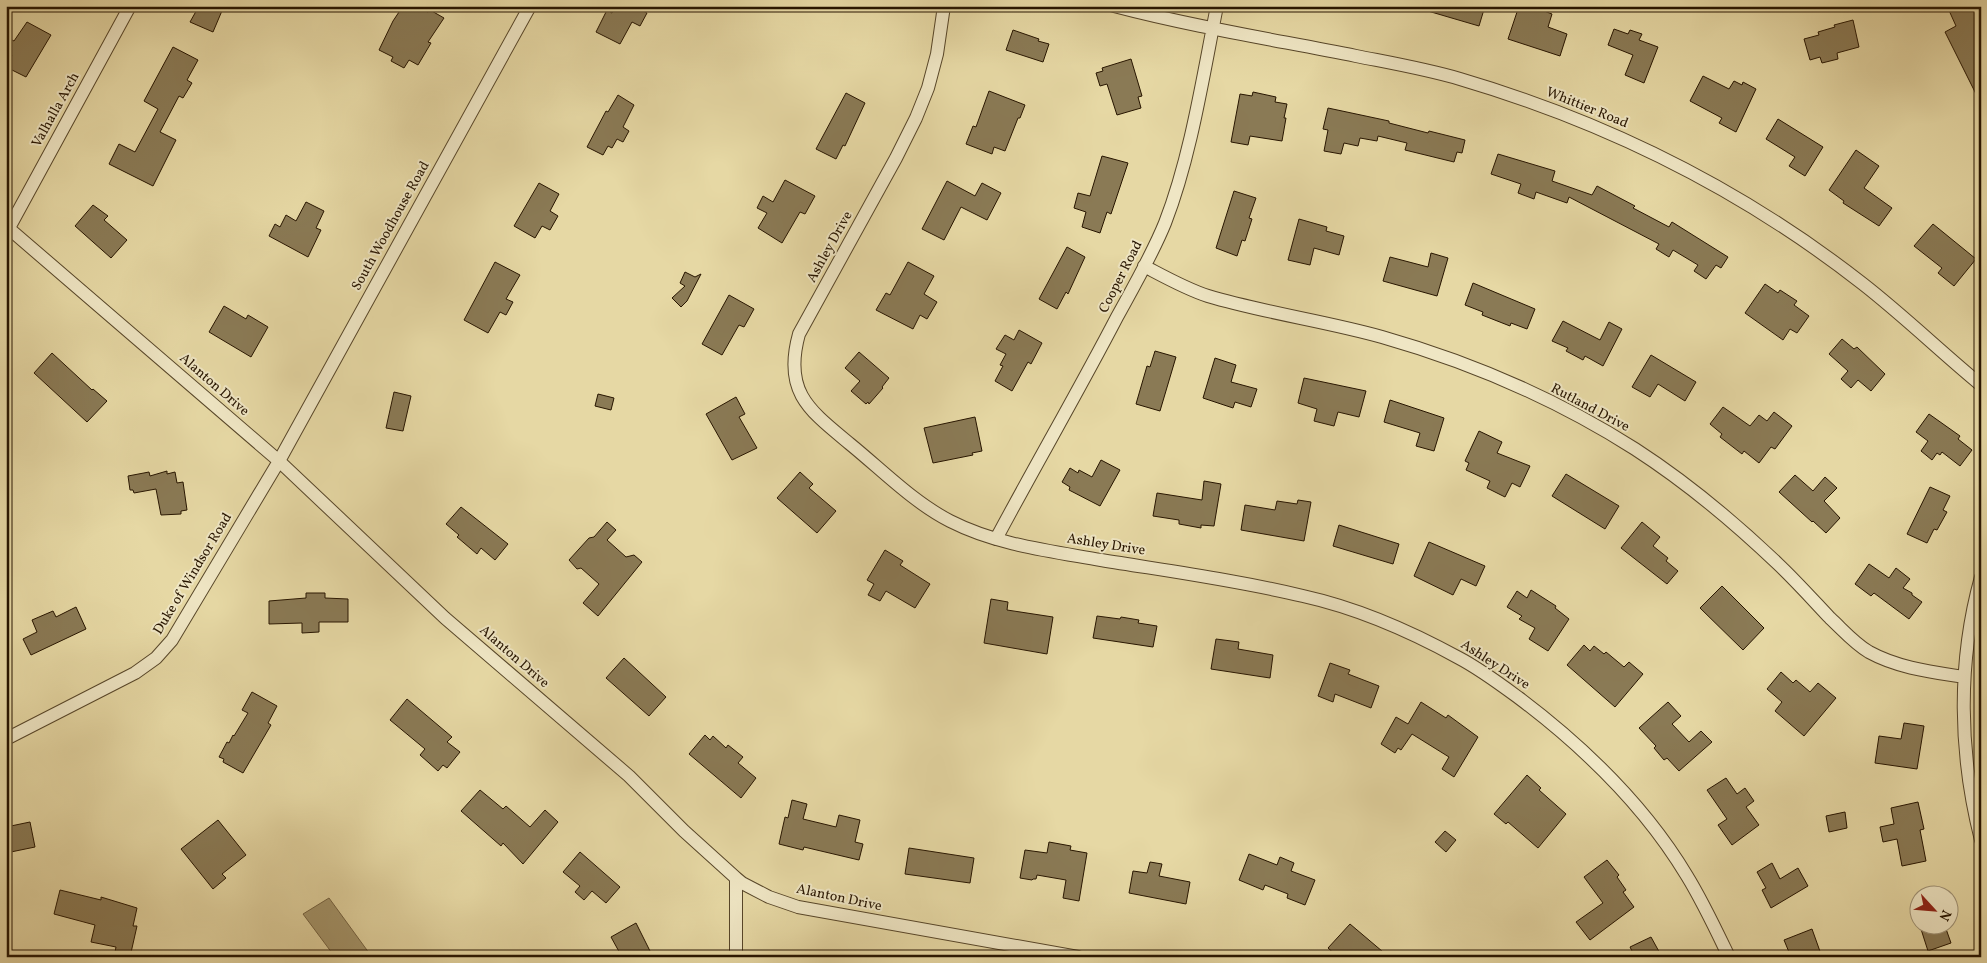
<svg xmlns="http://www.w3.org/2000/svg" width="1987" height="963" font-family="Vollkorn,serif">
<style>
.water{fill:#a5966c;stroke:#736241}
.building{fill:#8a7a55;stroke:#271500}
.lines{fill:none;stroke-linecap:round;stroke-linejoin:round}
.minor-casing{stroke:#574629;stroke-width:14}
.minor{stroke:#efe6c4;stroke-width:12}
.labels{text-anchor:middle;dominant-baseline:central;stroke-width:4;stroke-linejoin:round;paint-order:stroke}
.street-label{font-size:14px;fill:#271500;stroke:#efe6c4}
</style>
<rect width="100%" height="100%" fill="#e6d8a4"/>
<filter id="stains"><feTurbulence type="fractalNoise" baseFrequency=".004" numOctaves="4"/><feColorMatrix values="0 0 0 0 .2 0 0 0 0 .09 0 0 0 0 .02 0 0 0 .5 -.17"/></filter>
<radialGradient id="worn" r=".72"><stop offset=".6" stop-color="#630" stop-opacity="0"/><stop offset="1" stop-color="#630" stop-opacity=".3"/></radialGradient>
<path class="water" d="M329 898 372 957H335L303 914Z"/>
<path class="building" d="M199 6H224L213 32 190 22Z
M403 6H417L428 12 430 10 444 18 428 42 431 43 418 65 409 60 404 68 391 61 393 57 379 50 393 21Z
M615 6H634L647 13 640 26 632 22 620 44 596 32 607 10 612 13Z
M1421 6H1485L1479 26 1421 9Z
M1519 6H1540L1539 9 1552 14 1548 27 1567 34 1560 56 1508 39Z
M1947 6H1972L1981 22V104L1945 32 1956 26Z
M1853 20 1859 47 1837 53 1838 59 1822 63 1820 57 1810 60 1804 39 1819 35 1818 32 1835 27 1834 25Z
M27 22 51 35 26 77 6 67 12 55 6 52V37L14 41Z
M1614 29 1628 34 1630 30 1642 34 1639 40 1658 47 1644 83 1625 75 1633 55 1608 45Z
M1013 30 1039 39 1038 41 1049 44 1043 62 1006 50Z
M173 47 198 60 187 80 192 83 183 98 179 96 160 132 176 140 153 186 109 164 119 144 135 152 158 109 144 101Z
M1131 59 1142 96 1138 97 1141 108 1117 115 1107 84 1100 86 1096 73 1103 71 1102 68Z
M1703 76 1729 89 1734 81 1742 85 1743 82 1756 89 1736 132 1719 123 1722 118 1690 101Z
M989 91 1025 105 1020 118H1018L1005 151 994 147 992 154 966 144 973 126 976 127Z
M1253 92 1276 97 1275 102 1287 104 1284 118H1286L1282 141 1250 136 1248 145 1231 142 1240 94 1252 96Z
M846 93 865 103 845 146 843 145 836 159 816 149Z
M618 95 634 105 623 127 629 131 623 142 617 139 612 148 608 146 603 155 587 147 606 111 608 112Z
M1328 108 1389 121V123L1428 133 1429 131 1465 140 1462 153 1457 152 1454 162 1405 150 1407 143 1378 136 1377 141 1360 138 1358 146 1344 143 1341 154 1324 151 1328 130 1323 129Z
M1778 119 1823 147 1805 176 1789 166 1795 157 1766 139Z
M1856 150 1879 166 1864 188 1892 208 1879 226 1843 203 1844 201 1829 190Z
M1498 154 1555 171 1552 181 1592 195 1597 186 1635 206 1633 208 1669 227 1672 222 1728 257 1721 268 1716 265 1706 279 1694 271 1698 265 1673 250 1669 257 1656 249 1659 244 1569 197 1567 203 1536 192 1534 199 1518 193 1521 184 1491 174Z
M1102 156 1128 163 1111 214 1107 212 1100 233 1082 227 1086 212 1074 208 1078 193 1090 196Z
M785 180 815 196 805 214 800 212 782 243 758 228 767 213 757 208 763 196 773 202Z
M947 181 975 196 982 183 1001 193 987 220 961 207 944 240 922 229Z
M539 183 559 194 550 211 558 216 550 230 542 226 535 238 514 226Z
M1234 191 1256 198 1249 218 1252 219 1245 241 1242 240 1237 256 1216 248Z
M306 202 324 211 316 228 321 230 308 257 269 236 275 224 280 227 286 215 296 221Z
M93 205 108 216 104 220 127 240 111 258 75 226Z
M1299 219 1327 227 1326 231 1344 236 1339 255 1314 248 1310 265 1288 260Z
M1933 224 1976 259 1954 286 1938 273 1942 268 1914 246Z
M1067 247 1085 257 1068 294 1066 292 1057 309 1039 299Z
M1431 253 1448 258 1437 296 1383 281 1390 257 1428 267Z
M495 262 520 275 506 299 513 302 506 315 500 312 488 333 464 320Z
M908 262 934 276 924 294 937 302 927 319 920 315 913 329 876 310 886 293 890 295Z
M685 272 695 277 701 274 687 301 681 307 672 298 685 286 680 283Z
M1473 283 1535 309 1527 329 1511 323 1510 326 1482 315 1483 312 1465 305Z
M1765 284 1778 293 1780 290 1797 301 1794 305 1809 316 1797 333 1790 329 1783 340 1745 313Z
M729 295 754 309 744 327 739 325 722 355 702 344Z
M224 306 246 319 248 315 268 327 251 357 209 332Z
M1563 321 1600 340 1609 322 1622 329 1603 366 1585 356 1583 360 1566 351 1568 348 1552 341Z
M1019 330 1042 343 1031 364 1028 362 1012 391 995 381 1003 366 1000 365 1006 354 996 349 1005 335 1014 340Z
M1842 339 1854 349 1857 347 1885 374 1871 391 1858 380 1851 388 1841 379 1848 371 1829 354Z
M1155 351 1176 357 1160 411 1136 404 1147 366 1150 367Z
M859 352 889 378 882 387 883 388 869 404 868 402 866 404 851 391 860 381 845 368Z
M52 353 92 390 93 389 107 401 87 422 34 373Z
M1651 355 1696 382 1685 401 1658 384 1650 397 1632 387Z
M1215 358 1236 365 1231 382 1257 389 1251 407 1235 402 1233 408 1203 398Z
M1304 378 1366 391 1359 417 1338 412 1334 426 1314 421 1317 409 1298 403Z
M394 392 411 396 403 431 386 428Z
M598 394 614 398 611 410 595 406Z
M736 397 745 414 739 417 757 448 732 460 706 414Z
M1390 400 1444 418 1434 451 1416 446 1420 433 1384 422Z
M1723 407 1750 426 1759 415 1767 421 1774 412 1792 426 1775 449 1771 447 1759 463 1744 451 1742 454 1720 437 1722 434 1710 424Z
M1929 414 1960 436 1958 439 1972 450 1960 466 1942 452 1940 455 1937 453 1932 460 1921 451 1928 441 1916 432Z
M975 417 982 451 972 453 973 455 933 463 924 428Z
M1479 431 1502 442 1497 453 1530 466 1520 487 1512 483 1505 497 1487 488 1490 481 1466 470 1469 463 1465 461Z
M1101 460 1120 470 1100 506 1069 490 1070 487 1062 482 1070 468 1078 473 1079 470 1092 477Z
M167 471V474L175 472 177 483 183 482 187 510 181 511V514L161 515 156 489 134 493 133 490H130L128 476 149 472 150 476Z
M800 472 813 484 809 488 836 511 817 533 777 498Z
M1566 474 1619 506 1605 529 1552 496Z
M1795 475 1813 491 1825 477 1837 488 1824 501 1840 518 1826 533 1813 521 1812 522 1779 492Z
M1204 481 1221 484 1214 526 1201 525V528L1179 524V520L1153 516 1157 493 1202 500Z
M1930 487 1950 496 1943 510 1947 512 1937 530 1934 529 1927 543 1907 534Z
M1298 500 1311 502 1304 541 1241 530 1245 505 1275 510 1277 501 1297 504Z
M461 507 508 544 495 560 481 548 477 554 457 537 459 535 446 524Z
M607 522 616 530 607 540 626 557 634 555 642 562 598 616 583 603 599 584 581 568 577 569 569 560 589 538 594 537Z
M1642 522 1660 537 1653 546 1668 558 1666 561 1678 571 1667 584 1621 548Z
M1339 525 1399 544 1393 564 1333 546Z
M1429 542 1485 566 1476 586 1461 579 1453 595 1414 576Z
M885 550 903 561 900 565 930 584 915 608 886 591 880 601 868 595 874 584 867 580Z
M1869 564 1889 578 1896 568 1910 579 1903 588 1912 593V595L1922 602 1909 619 1874 593 1871 596 1855 584Z
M1722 586 1764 628 1743 650 1700 608Z
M1531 590 1556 606 1555 608 1569 619 1548 651 1529 639 1535 628 1519 619 1522 616 1507 607 1517 591 1527 598Z
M306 593H325V598L348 599V622H319V632L302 633V623L269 624V601L306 598Z
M991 599 1008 602 1007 610 1053 617 1047 654 984 643Z
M76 607 86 629 31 655 23 639 37 632 32 620 53 611 56 617Z
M1097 616 1120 619 1121 617 1139 620 1138 623 1157 626 1153 647 1093 638Z
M1216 639 1239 642 1238 649 1273 655 1270 678 1211 669Z
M1584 645 1590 651 1594 646 1604 654 1606 652 1624 667 1629 662 1643 674 1615 707 1567 665Z
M624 658 666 697 649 716 606 678Z
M1330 663 1350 670 1348 674 1379 686 1371 708 1335 694 1333 702 1318 696Z
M1781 672 1793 683 1796 680 1810 692 1818 683 1836 698 1804 736 1775 711 1782 702 1767 689Z
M252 692 277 706 268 723 271 725 243 773 223 762 224 759 219 757 227 742 229 743 233 735 234 736 248 713 242 710Z
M407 699 452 737 447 742 460 752 447 768 443 765 438 771 420 755 425 749 390 720Z
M1421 702 1446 718 1448 715 1478 737 1454 777 1442 769 1449 757 1412 734 1401 750 1398 748 1395 753 1381 744 1396 717 1408 724Z
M1668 702 1681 716 1672 724 1689 742 1701 731 1712 742 1679 771 1667 758 1664 760 1654 748 1656 746 1639 728Z
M1904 723 1924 726 1917 769 1875 763 1879 736 1901 739Z
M705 735 710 740 713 736 726 748 728 745 743 757 738 763 756 778 741 798 689 754Z
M1527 775 1541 788 1539 790 1566 814 1538 848 1508 822 1506 824 1494 814Z
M1726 778 1737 794 1745 788 1754 801 1746 807 1759 825 1732 845 1718 825 1727 819 1707 790Z
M480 790 503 809 506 806 530 827 545 810 558 822 523 864 503 843 501 846 461 811Z
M792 800 807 804 803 819 836 827 839 815 860 820 855 842 863 844 859 860 804 847 803 850 779 844 785 817 788 818Z
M1918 802 1924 829 1920 830 1926 861 1902 866 1897 839 1883 842 1880 827 1894 824 1891 808Z
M1845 812 1847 828 1829 832 1826 816Z
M218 820 246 855 222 874 226 878 213 889 181 849Z
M30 822 35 847 6 853V827Z
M1445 831 1456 840 1446 852 1435 842Z
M1049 842 1071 846 1070 850 1087 853 1079 901 1063 898 1066 880 1037 875 1036 879H1033L1032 880 1020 878 1025 850 1047 853Z
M909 848 974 858 970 883 905 874Z
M580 852 620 887 606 903 592 891 584 900 575 892 580 886 563 872Z
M1249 854 1277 865 1280 857 1294 863 1291 871 1315 880 1305 905 1287 898 1288 894 1265 885 1263 890 1239 880Z
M1607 860 1619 875 1617 877 1626 890 1623 892 1634 907 1590 940 1576 922 1603 903 1584 877Z
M1150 862 1162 864 1159 876 1190 882 1186 904 1129 893 1133 871 1147 873Z
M1772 863 1780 879 1798 868 1808 886 1771 908 1762 890 1766 888 1757 872Z
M60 890 101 900V897L137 908 133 926H137L130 957H114L116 947 91 942 95 925 54 914Z
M636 923 653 957H622L611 937Z
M1350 924 1389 957H1338L1328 948Z
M1920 926H1945L1951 943 1928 951Z
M1812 929 1822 957H1791L1784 940Z
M1651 937 1662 957H1635L1630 947Z"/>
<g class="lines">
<defs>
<path id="minor" d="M944 6 937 54 928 88 916 118 896 158 799 334C783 392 809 410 850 444 882 470 913 502 950 521 997 545 1050 551 1101 560 1168 571 1236 580 1303 596 1357 608 1410 631 1459 658 1480 669 1500 684 1519 698 1584 747 1645 806 1687 876 1703 902 1716 930 1729 957
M1114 6C1194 27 1276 40 1356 56 1391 63 1426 69 1460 79 1606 122 1743 190 1863 284 1904 316 1941 352 1981 385
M6 226 279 461 445 618 629 776 684 831 736 878 742 883 769 897 798 907 1078 957
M9 228 130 6
M1144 266C1165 277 1186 289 1208 296 1265 313 1325 321 1382 337 1470 362 1558 400 1635 449 1686 482 1734 522 1778 564 1796 581 1813 600 1830 618 1843 630 1854 643 1869 652 1898 668 1932 672 1964 677
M996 539C1036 464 1078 392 1117 317 1134 286 1152 255 1165 223 1191 156 1203 76 1217 6
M1981 577C1957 663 1959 754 1981 840
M6 739 135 673 156 658 172 640 279 461 530 6
M736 878V957"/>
</defs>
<use href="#minor" class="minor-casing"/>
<use href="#minor" class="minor"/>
</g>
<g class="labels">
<g class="street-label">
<text transform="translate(1587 108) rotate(22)">Whittier Road</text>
<text transform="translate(56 110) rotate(-61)">Valhalla Arch</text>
<text transform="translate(391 226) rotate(-61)">South Woodhouse Road</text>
<text transform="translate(830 247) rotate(-61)">Ashley Drive</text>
<text transform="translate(1121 277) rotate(-63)">Cooper Road</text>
<text transform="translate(214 385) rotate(41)">Alanton Drive</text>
<text transform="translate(1590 408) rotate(28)">Rutland Drive</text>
<text transform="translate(1106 545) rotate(9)">Ashley Drive</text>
<text transform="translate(193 574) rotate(-59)">Duke of Windsor Road</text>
<text transform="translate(514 657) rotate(41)">Alanton Drive</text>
<text transform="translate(1495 665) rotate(33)">Ashley Drive</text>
<text transform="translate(839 898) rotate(12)">Alanton Drive</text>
</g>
</g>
<rect width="1987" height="963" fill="none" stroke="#e6d8a4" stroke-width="25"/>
<rect x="8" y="8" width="1972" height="948" fill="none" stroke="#271500" stroke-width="2.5"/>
<rect x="12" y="12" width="1962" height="938" fill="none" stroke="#271500"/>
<g transform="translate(1934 910) rotate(116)"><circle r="24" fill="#efe6c4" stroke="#9f9276"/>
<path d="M0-4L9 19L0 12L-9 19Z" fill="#8f2418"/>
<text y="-8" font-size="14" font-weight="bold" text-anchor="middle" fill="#271500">N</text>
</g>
<rect width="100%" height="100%" filter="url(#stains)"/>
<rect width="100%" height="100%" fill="url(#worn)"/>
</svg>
